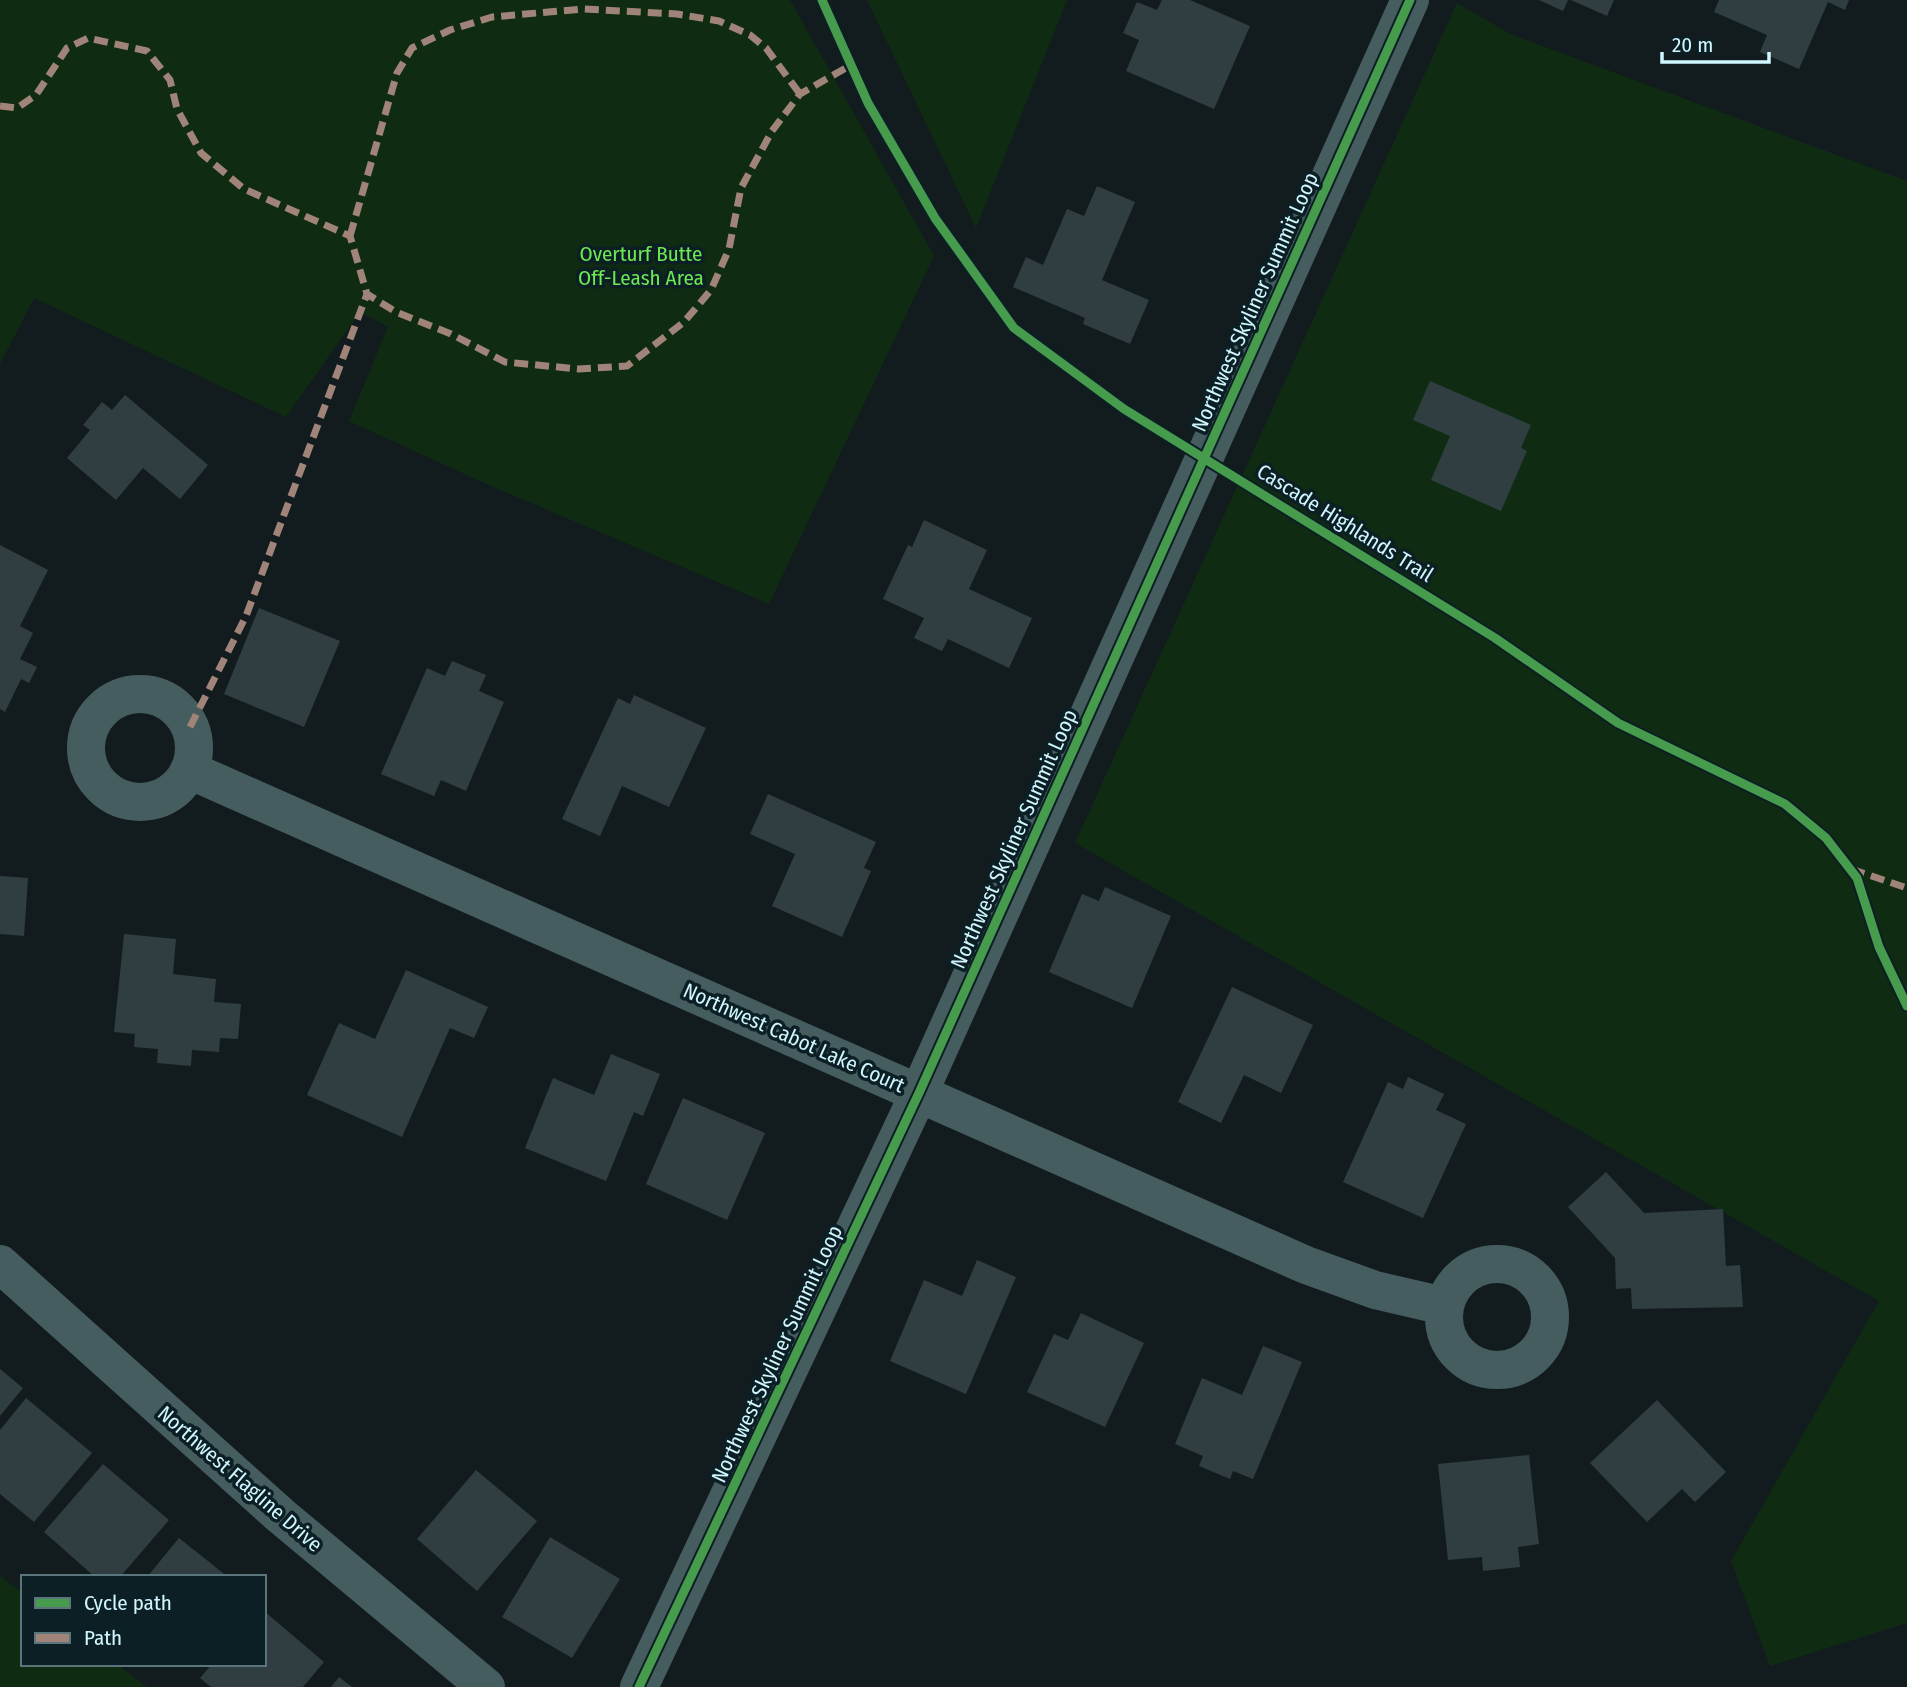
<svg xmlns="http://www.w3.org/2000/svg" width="1907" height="1687" font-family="'Fira Sans Condensed',sans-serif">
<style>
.green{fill:#0f2c12}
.building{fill:#303e41}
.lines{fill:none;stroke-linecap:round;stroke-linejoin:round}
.minor{stroke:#465d60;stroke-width:38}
.quiet{stroke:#a18479;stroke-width:7;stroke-dasharray:14 7;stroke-linecap:butt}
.cycleway-casing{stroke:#0c1f25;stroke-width:13}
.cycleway{stroke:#469c4c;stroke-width:9}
.labels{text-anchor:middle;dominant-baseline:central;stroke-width:7;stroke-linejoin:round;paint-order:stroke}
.park-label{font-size:21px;fill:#6de952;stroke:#0c1f25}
.street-label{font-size:21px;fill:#d0f6ff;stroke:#0c1f25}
</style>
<rect width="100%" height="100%" fill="#121c1f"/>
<path class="green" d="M0 0H790L934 256 769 604 482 482 349 421 388 327 360 312 286 417 34 298 0 364Z
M867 0H1067L976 228Z
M1457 3 1510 34 1907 181V1623L1770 1666 1731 1561 1879 1301 1075 843Z
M0 1576 23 1593V1664H117L147 1687H0Z"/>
<path class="building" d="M1162 0H1190L1250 26 1214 109 1126 71 1139 40 1123 33 1137 2 1157 10Z
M1539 0H1568L1563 11Z
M1571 0H1614L1607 16Z
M1719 0H1849L1845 10 1828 2 1799 69 1760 52 1767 35 1714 12Z
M1097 186 1135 202 1102 280 1149 300 1130 344 1083 324 1085 318 1013 287 1026 257 1043 265 1067 209 1084 216Z
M1430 381 1531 425 1521 448 1527 451 1501 511 1431 480 1450 436 1413 420Z
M125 395 208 465 180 499 143 468 116 500 67 458 90 430 83 425 102 402 112 410Z
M924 520 987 550 969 589 1032 618 1009 668 948 639 942 651 914 638 924 618 883 599 908 545 912 547Z
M0 545 48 570 20 626 33 633 20 659 37 667 29 683 21 679 5 712 0 709Z
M259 608 340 641 304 727 224 694Z
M452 661 486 675 479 691 504 702 466 791 441 780 434 796 381 774 427 668 445 676Z
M634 695 706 728 669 807 622 786 600 836 562 819 618 698 630 704Z
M768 794 876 842 864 868 871 871 842 937 772 906 795 854 750 834Z
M0 876 28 878 24 936 0 934Z
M1105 887 1171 916 1132 1008 1049 972 1082 894 1099 901Z
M124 934 176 939 173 974 216 979 214 1002 241 1004 238 1039 220 1038 219 1052 192 1050 191 1066 157 1063 158 1049 134 1047 135 1034 114 1032Z
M406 970 488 1007 474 1038 450 1028 402 1137 307 1095 339 1023 375 1039Z
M1232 987 1313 1025 1281 1093 1244 1075 1221 1123 1178 1102Z
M611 1054 660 1074 643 1116 634 1112 606 1181 525 1148 553 1078 594 1095Z
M1408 1077 1444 1094 1436 1110 1466 1124 1423 1218 1343 1182 1388 1082 1403 1089Z
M683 1098 765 1133 727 1220 646 1184Z
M1606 1172 1644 1213 1723 1209 1726 1266 1740 1265 1743 1307 1632 1309 1631 1288 1616 1289 1615 1258 1568 1207Z
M977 1260 1016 1277 966 1394 890 1361 924 1280 962 1296Z
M1081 1313 1144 1343 1105 1427 1027 1392 1054 1334 1068 1340Z
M1263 1346 1302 1362 1253 1479 1233 1471 1230 1479 1199 1466 1203 1456 1175 1444 1202 1378 1242 1395Z
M0 1369 23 1388 0 1416Z
M26 1398 92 1453 34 1522 0 1494V1430Z
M1657 1400 1726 1472 1695 1502 1682 1489 1647 1522 1590 1463Z
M1529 1455 1539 1544 1518 1547 1520 1567 1483 1571 1482 1557 1448 1560 1438 1464Z
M103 1464 169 1520 120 1577H95L44 1532Z
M476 1470 537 1521 477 1591 417 1539Z
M550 1537 620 1579 572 1658 502 1617Z
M179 1538 228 1577H147Z
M264 1611 324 1662 303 1687H211L200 1678 212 1664H264Z
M339 1677 352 1687H331Z"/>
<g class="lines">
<path class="minor" d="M86 748a54 54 0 1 1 108 0a54 54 0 1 1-108 0Z
M189 770 1306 1265 1375 1290 1444 1306
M1444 1317a53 53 0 1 1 106 0a53 53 0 1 1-106 0Z
M0 1264 280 1515 486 1687
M639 1687 919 1093 1410 0"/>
<path class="quiet" d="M0 106 17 108 36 95 67 48 88 38 147 51 170 80 177 109 201 153 244 189 350 236 367 294 396 312 451 334 505 362 579 369 627 366 684 322 711 290 729 249 741 188 772 131 800 94 851 65
M350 236 397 73 412 48 450 30 492 17 583 9 677 14 719 21 750 35 766 48 800 94
M190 727 246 616 367 294
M1851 869 1907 888"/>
<defs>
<path id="cycleway" d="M822 0 868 103 935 218 1014 328 1124 409 1495 638 1618 723 1785 804 1826 838 1857 878 1879 947 1907 1006
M639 1687 919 1093 1410 0"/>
</defs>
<use href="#cycleway" class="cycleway-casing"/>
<use href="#cycleway" class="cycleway"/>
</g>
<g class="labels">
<g class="park-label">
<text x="641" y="254">Overturf Butte<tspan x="641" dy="24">Off-Leash Area</tspan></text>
</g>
<g class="street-label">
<text transform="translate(1255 302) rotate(-66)">Northwest Skyliner Summit Loop</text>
<text transform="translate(1345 523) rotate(32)">Cascade Highlands Trail</text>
<text transform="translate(1014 839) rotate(-66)">Northwest Skyliner Summit Loop</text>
<text transform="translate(794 1038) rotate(24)">Northwest Cabot Lake Court</text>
<text transform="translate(777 1354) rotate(-65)">Northwest Skyliner Summit Loop</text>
<text transform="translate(240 1479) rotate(41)">Northwest Flagline Drive</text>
</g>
</g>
<rect x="21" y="1575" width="245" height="91" fill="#0c1f25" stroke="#5a757c" stroke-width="2"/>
<rect x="35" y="1598" width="35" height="10" fill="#469c4c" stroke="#5a757c" stroke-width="2"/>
<text x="84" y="1610" font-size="21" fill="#d0f6ff">Cycle path</text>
<rect x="35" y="1633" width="35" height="10" fill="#a18479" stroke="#5a757c" stroke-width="2"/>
<text x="84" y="1645" font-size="21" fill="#d0f6ff">Path</text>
<path d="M1662 52v10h107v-10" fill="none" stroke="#d0f6ff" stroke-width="3.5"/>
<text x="1672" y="52" font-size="21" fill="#d0f6ff" stroke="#0c1f25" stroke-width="5" paint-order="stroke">20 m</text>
</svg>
